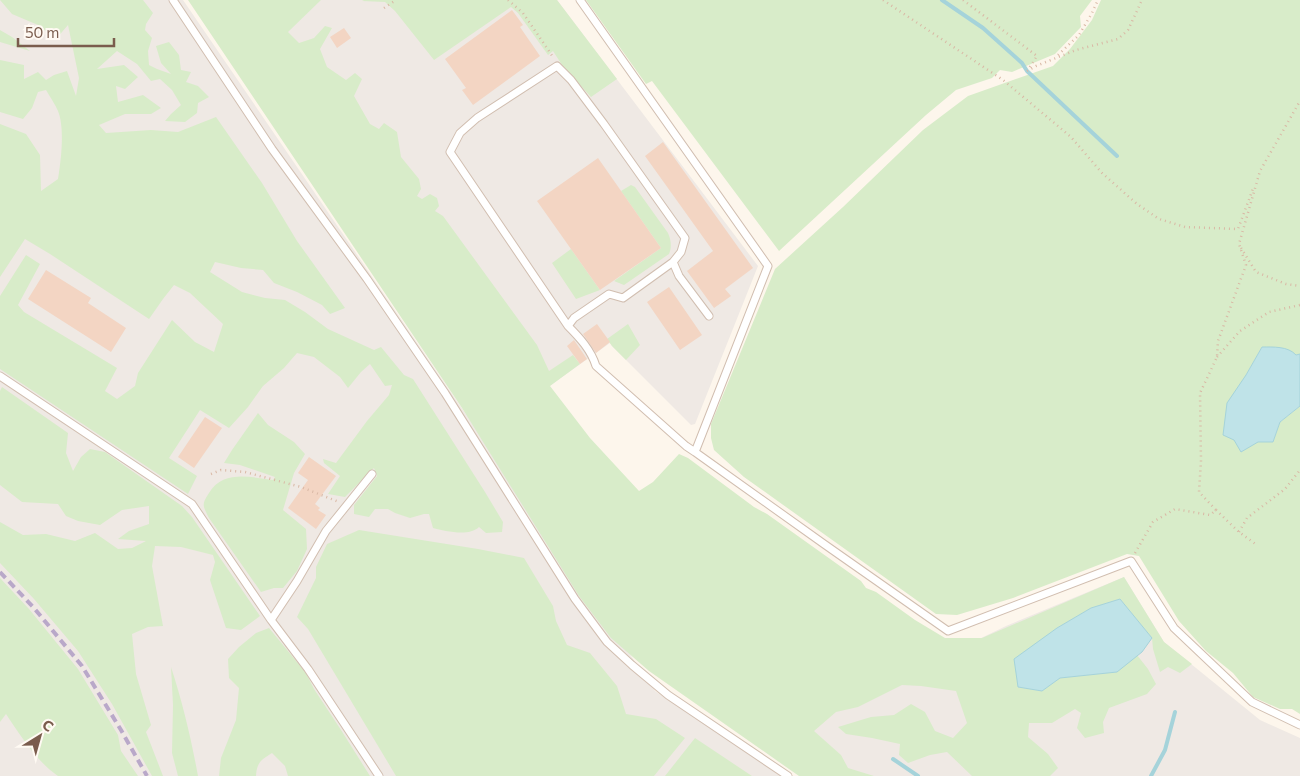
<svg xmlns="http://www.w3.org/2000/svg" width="1300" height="776" font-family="Commissioner,sans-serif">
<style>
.industrial{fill:#efe9e4}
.green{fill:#d8ecc9}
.water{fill:#bfe3e8;stroke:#a5d3da}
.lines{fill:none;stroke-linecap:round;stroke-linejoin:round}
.stream{stroke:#a5d3da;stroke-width:4}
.building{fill:#f3d5c3}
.lane-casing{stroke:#d1beb0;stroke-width:9}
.path{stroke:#d9b8a5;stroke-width:2.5;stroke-dasharray:1 4;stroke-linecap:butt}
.lane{stroke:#fff;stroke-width:7}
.rail{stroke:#b9a8c9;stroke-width:4;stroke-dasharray:8 5;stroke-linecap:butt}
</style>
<rect width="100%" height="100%" fill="#fdf6ec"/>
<path class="industrial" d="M0 0H183L655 691 781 776H0Z
M308 0H557L758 266 695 424 691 425 612 346 610 343 538 394 272 27Z
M1124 577 1164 642 1260 720 1300 738V776H825L761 731 917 669 1006 626Z"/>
<path class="green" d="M0 0H143L153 13 146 24 145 30 152 38 148 51 149 65 157 69 171 74 161 63 156 46 169 42 179 55 181 70 191 72 186 82 198 86 209 97 198 103 197 113 185 122 165 121 171 114 181 105 172 90 160 79 151 81 137 64 117 51 97 69 124 65 138 77 125 89 116 86 118 102 143 95 161 108 151 114H125L99 125 106 133 151 130 178 132 216 117 262 183 297 241 345 308 330 314 322 305 297 292 274 283 263 270 241 268 215 262 210 272 242 292 265 298 285 300 305 312 328 329 374 350 381 347 404 375 413 379 485 492 503 522 502 532 486 533 479 527C469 537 445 531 433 528L429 514H424L410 518 395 513 388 509H375L369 517 354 514V505L377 476 374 468 345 497 328 494 340 476 324 463 323 459 336 463 367 421 389 395 392 385 385 386 370 364 361 372 348 388 340 377 314 357 297 353 284 368 263 386 248 407 229 428 200 410 169 458 197 476 188 494 0 369V296L26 255 40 264 18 305 24 312 117 368 105 391 117 399 135 386 138 373 172 320 195 342 214 352 223 324 190 293 174 285 163 299 149 319 50 254 25 239 0 277V124L26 134 40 155 41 191 58 179C61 161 65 128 58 111 55 104 50 97 46 90L38 92 32 108 23 119 0 112V60L24 65V79L38 72 46 80 54 75 67 71 76 96 79 78 68 25 56 39 38 25 12 14Z
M188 0H321L288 32 299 43 314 38 325 26 332 28 320 49 327 67 346 80 355 73 362 79 354 96 370 124 379 129 384 123 397 132 401 157 419 179 421 189 417 196 422 199 430 194 437 198 439 206 435 211 443 216 537 345 549 371 573 355 580 364 550 386 590 438 639 491 653 482 679 454 688 458 754 507 767 514 861 581 866 588 876 592 915 620 945 638H982L1124 577 1164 642 1192 664 1180 673 1168 667 1160 672 1153 649 1152 638 1120 599 1091 608 1057 628 1018 687 1042 691 1060 678 1117 672 1137 655 1148 669 1156 684 1147 694 1109 708 1103 722 1104 733 1085 738 1077 728 1081 713 1075 709 1052 723H1029L1028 737 1048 754 1058 768 1050 776H972L947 752 930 755 908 763 899 755 900 744 872 738 846 734 838 727 871 717 894 715 911 704 925 712 935 731 953 738 967 723 956 691 921 686 902 685 858 707 836 712 814 731 841 755 848 768 874 776H799L649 671 611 638 579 596 462 408Z
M364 0H557L617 79 591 97 562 65 553 51 548 55 518 13 511 7 434 60 395 11 385 2 362 1Z
M586 0H1092L1080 16 1081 27 1055 54 1012 72 1000 70 992 78 956 90 926 115 779 251 652 81 646 84Z
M1101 0H1300V354L1296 355 1262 347 1246 375 1258 442H1273L1280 422 1300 406V714L1292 709H1280L1253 697 1233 673 1206 651 1179 621 1139 556 1127 554 1013 598 957 615 936 614 744 477 714 450 711 438V424L775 269 843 207 923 130 968 96 1053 66 1070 49 1092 20Z
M0 30 12 37 30 51 0 42Z
M631 185 635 187 668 233C671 240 672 247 669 254L624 285 614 281 661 248 621 191Z
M571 249 600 290 576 299 552 263Z
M628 324 640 345 626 360 612 346 607 339Z
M2 387 68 433 66 453 73 471 81 457 90 449 105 452 182 506 192 517 260 616 241 630 226 628 210 580 215 562 213 555 181 547 155 546 152 566 163 626 148 627 132 634 136 674 151 725 146 732 163 776H152L112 704 78 651 34 599 0 563V522L23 535 46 534 75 541 95 533 118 549 132 548 146 541 118 539 129 531 149 524V506L122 510 100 525 78 521 66 516 58 504 22 502 0 485V391Z
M258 413 268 425 294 442 305 454 294 473 283 510 306 529 307 549 297 571 283 588H274L261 592 209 518C203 506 201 505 209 493 223 470 250 477 273 480L275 477 240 465 224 463 232 450Z
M359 530 478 549 524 558 553 606 556 621 567 645 590 653 617 686 626 714 656 719 685 738 654 776H396L308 629 297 617 316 578V567L327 544Z
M0 578 29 609 78 669 118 735 121 751 138 776H58C36 761 21 736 6 714L0 722Z
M269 628 306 673 314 689 341 730 370 776H288L285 766 272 753C261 760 257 762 256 776H219L221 758 236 720 239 688 229 678 228 659 239 647 256 633Z
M171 667C183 704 191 738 198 776H178L172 753 173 705Z
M695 738 752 776H665Z"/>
<path class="water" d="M1262 347C1273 347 1288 346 1296 355L1300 354V406L1280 422 1273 442H1258L1241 452 1234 440 1223 435 1227 403 1246 375Z
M1120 599 1152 638 1142 652 1117 672 1060 678 1042 691 1018 687 1014 659 1057 628 1091 608Z"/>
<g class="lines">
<path class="stream" d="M942 0 983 28 1022 63 1027 71 1117 156
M893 759 918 776
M1151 776 1165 750 1175 712"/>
</g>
<path class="building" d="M512 10 523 25 520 27 540 56 473 105 462 90 466 88 445 59Z
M344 28 351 38 337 48 330 37Z
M663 142 753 268 725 289 731 296 714 308 687 271 713 251 645 156Z
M598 158 661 248 600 290 537 201Z
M46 270 91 298 88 303 126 328 111 352 28 299Z
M669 287 702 335 680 350 647 302Z
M597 324 610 342 596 353 583 334Z
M574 340 587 359 580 364 567 346Z
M205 417 222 428 194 468 178 457Z
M309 457 336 476 315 504 320 508 318 510 326 515 316 529 288 508 308 480 298 473Z"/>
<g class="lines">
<defs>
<path id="lane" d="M173 0 272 149 367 279 445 393 575 599 607 642 632 665 668 695 788 776
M580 0 768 266 695 452 824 544 948 631 1131 561 1174 628 1252 702 1300 725
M568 326 574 318 609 294 623 298 673 262
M0 376 192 504 271 620
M695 452 686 446 596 366C591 350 580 338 568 326L450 152 460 133 477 118 557 66 571 80 604 124 685 238 681 252 673 262 679 276 709 316
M372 474 326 531 297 581 271 620 308 669 379 776"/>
</defs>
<use href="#lane" class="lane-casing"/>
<path class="path" d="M508 0 523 13 553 57
M883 0 1003 80 1071 137 1102 173 1137 204 1159 219 1185 227 1238 229 1254 186
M963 0 1037 56 1028 70
M384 8 396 0
M1058 55 1079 35 1092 13 1098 0
M1027 71 1036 66 1076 50 1118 39 1128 30 1142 0
M1241 248 1256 272 1286 284 1300 286
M1217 357 1240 331 1269 312 1300 305
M211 474 221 470 245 472 301 487 339 502
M1216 510 1239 532 1257 545
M1239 532 1247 518 1285 489 1300 470
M1135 553 1153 522 1175 509 1210 515 1216 510 1199 492 1201 461 1200 393 1217 357 1218 341 1246 265 1239 244 1260 171 1300 101"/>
<use href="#lane" class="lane"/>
<path class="rail" d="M0 572 34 608 82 666 121 730 147 776"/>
</g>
<g transform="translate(40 736) rotate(37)" stroke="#fffaf3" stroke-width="4" paint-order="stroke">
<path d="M0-4L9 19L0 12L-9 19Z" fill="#7a5c4d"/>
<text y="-8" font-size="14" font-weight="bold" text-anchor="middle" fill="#7a5c4d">С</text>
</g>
<path d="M18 38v8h96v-8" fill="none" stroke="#7a5c4d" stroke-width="2.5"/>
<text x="25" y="38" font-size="15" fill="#7a5c4d" stroke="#fffaf3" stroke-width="4" paint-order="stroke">50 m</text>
</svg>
